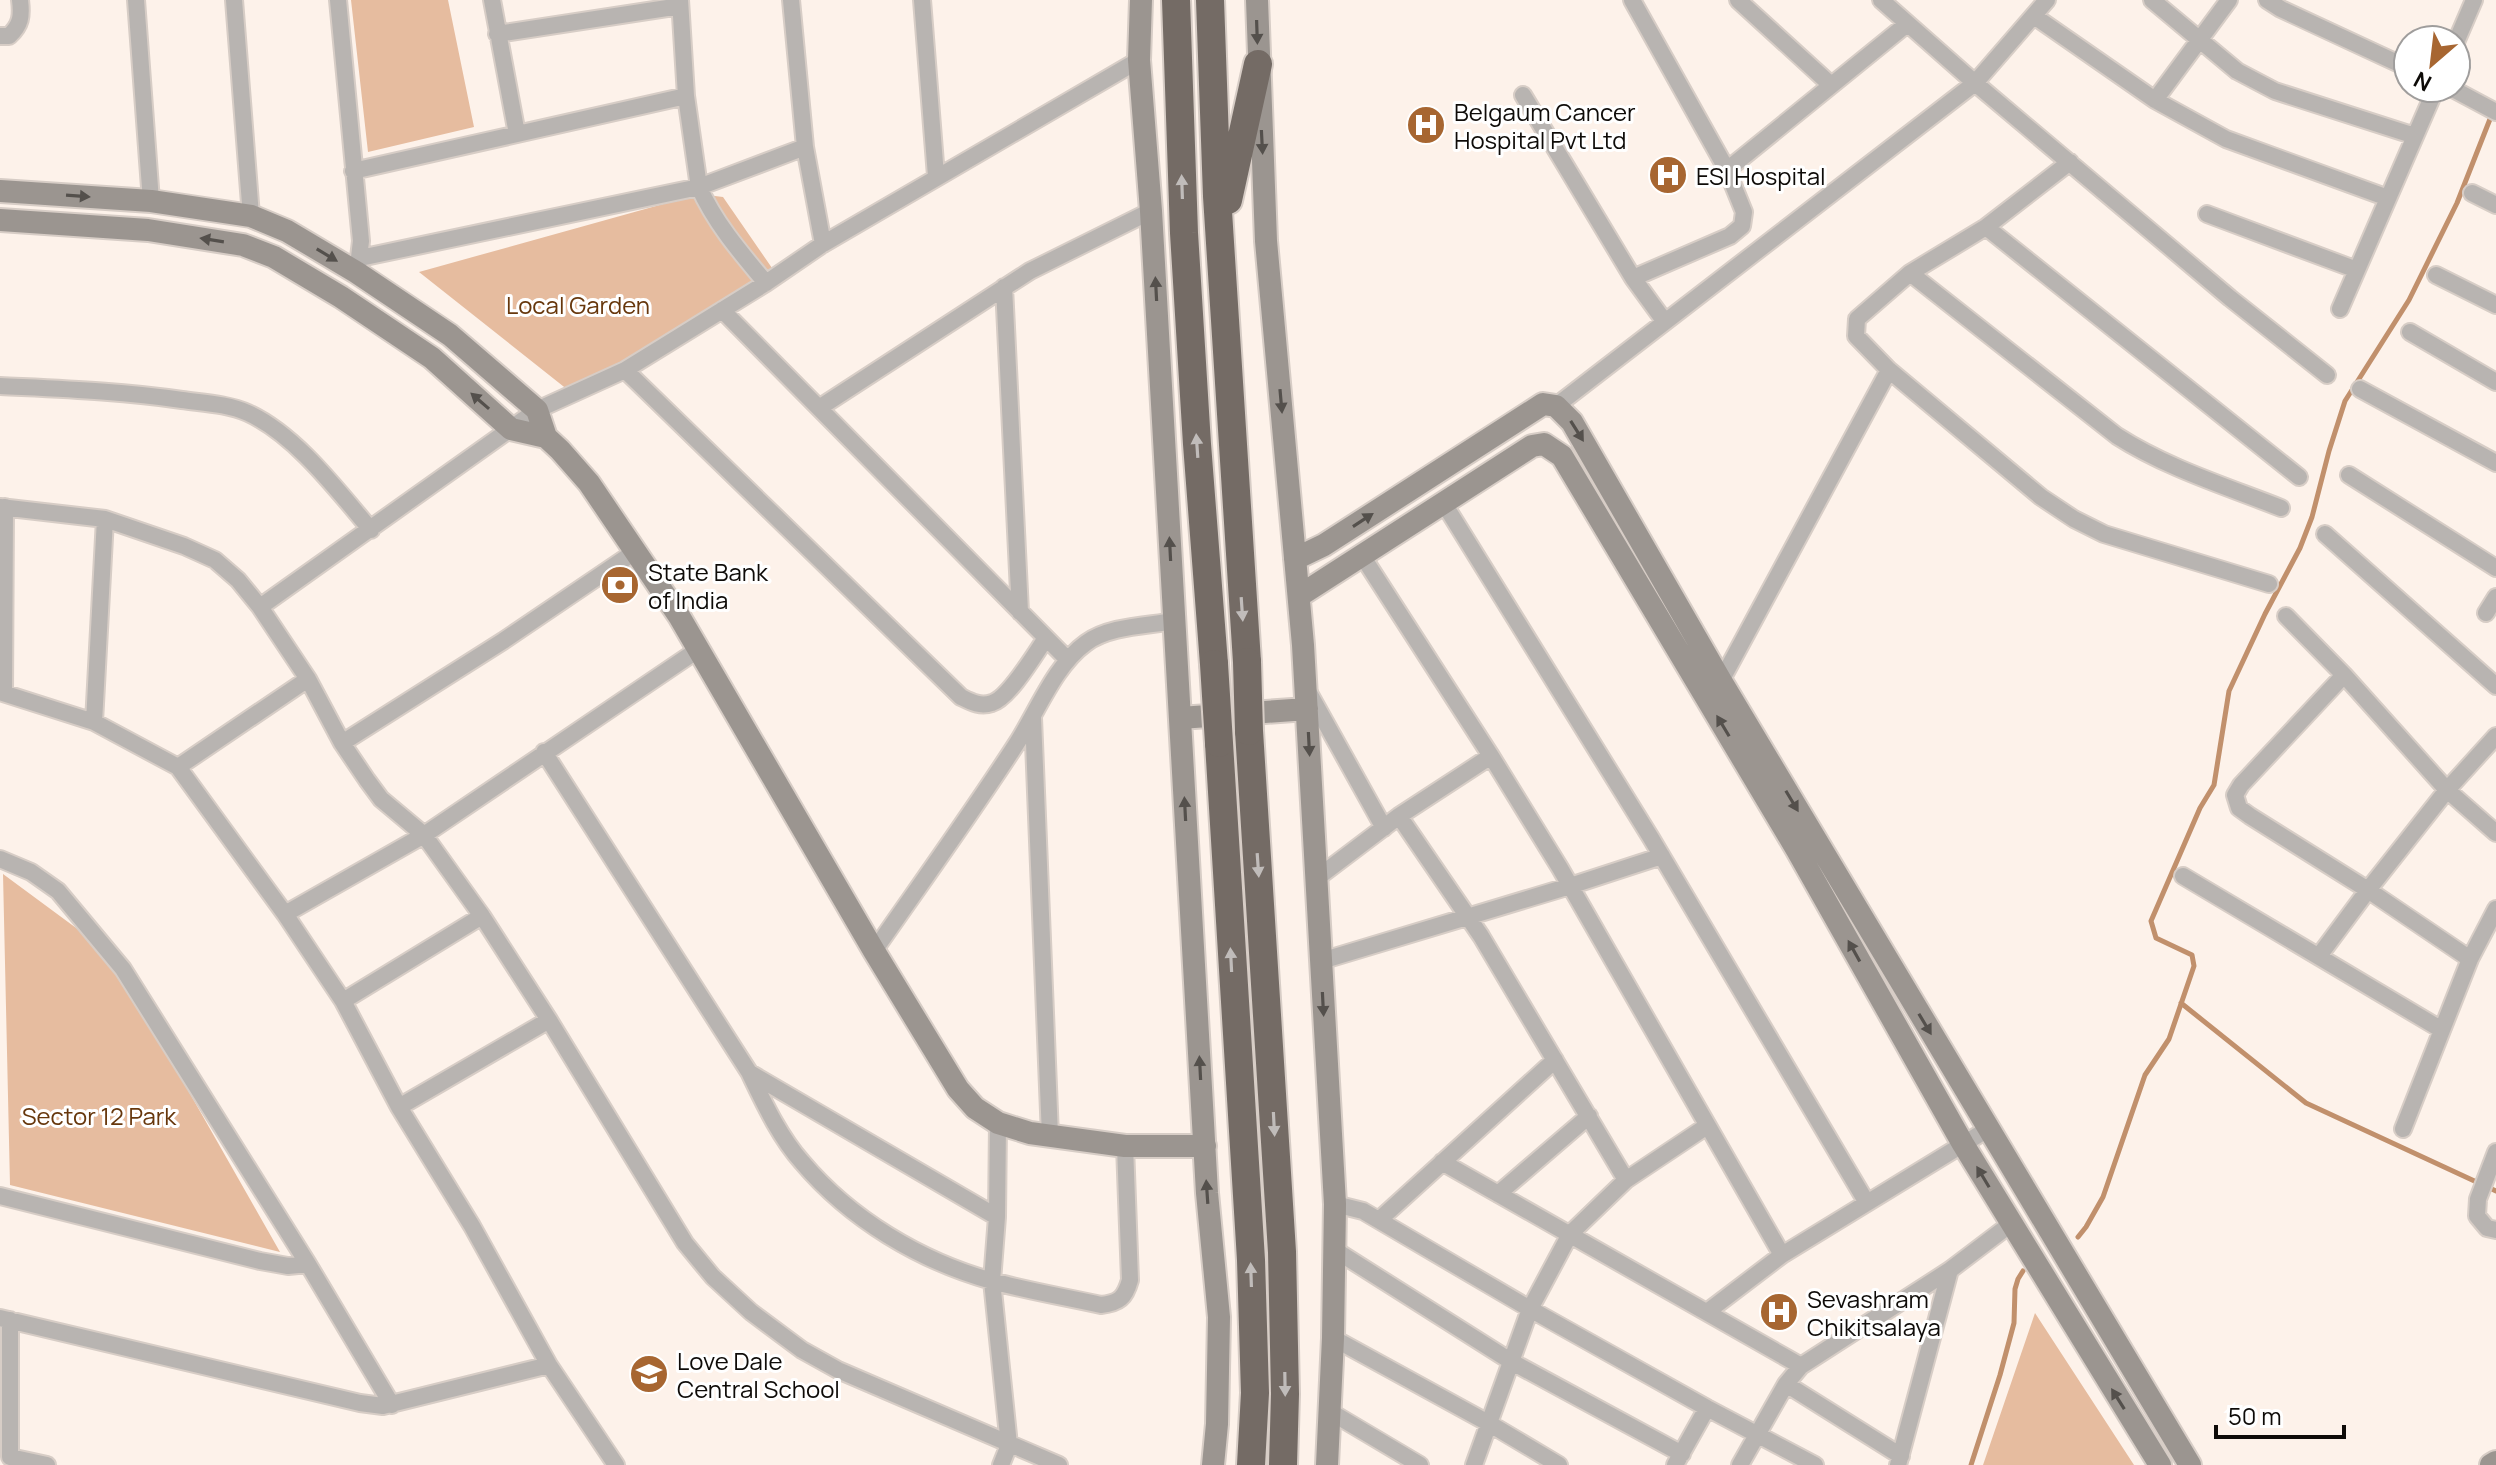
<svg xmlns="http://www.w3.org/2000/svg" width="2496" height="1465" font-family="Manrope,sans-serif">
<style>
.green{fill:#e6bc9f}
.lines{fill:none;stroke-linecap:round;stroke-linejoin:round}
.stream{stroke:#c1906c;stroke-width:5}
.street-casing{stroke:#d7cdc6;stroke-width:20}
.secondary-casing{stroke:#d7cdc6;stroke-width:26}
.highway-casing{stroke:#d7cdc6;stroke-width:32}
.street{stroke:#b8b4b1;stroke-width:16}
.secondary{stroke:#9b9590;stroke-width:22}
.highway{stroke:#746b65;stroke-width:28}
.highway-bridge-casing{stroke:#d7cdc6;stroke-width:32;stroke-linecap:butt}
.highway-bridge{stroke:#746b65;stroke-width:28}
.oneway{fill:#54504c}
.oneway2{fill:#c0bcba}
.labels{text-anchor:middle;dominant-baseline:central;stroke-width:6;stroke-linejoin:round;paint-order:stroke}
.poi-label{font-size:24px;fill:#0e0b08;stroke:#fff;text-anchor:start}
.park-label{font-size:24px;fill:#67370c;stroke:#fff}
</style>
<rect width="100%" height="100%" fill="#fdf2ea"/>
<path class="green" d="M351 0H448L474 127 368 152Z
M699 194 723 197 772 268 573 394 419 272Z
M3 874 110 953 280 1252 10 1185Z
M2035 1313 2134 1465H1983Z"/>
<g class="lines">
<path class="stream" d="M2181 1003 2306 1103 2496 1191
M2078 1237 2086 1227 2103 1197 2145 1075 2169 1039 2194 966 2192 955 2156 938 2151 921 2200 808 2214 785 2229 691 2265 614 2300 548 2312 517 2329 451 2345 401 2409 300 2457 203 2492 114
M1971 1465 2000 1375 2014 1323 2015 1289 2018 1279 2023 1271"/>
<defs>
<path id="street" d="M136 0 151 201
M234 0 251 216
M338 0 361 241 358 266
M492 0 517 134
M680 0 686 96 699 187 805 147
M791 0 805 147 823 244
M922 0 936 176
M1632 0 1727 170 1744 212 1742 226 1730 236 1633 278
M1738 0 1831 85
M1881 0 1975 83 2230 298 2327 375
M2152 0 2237 71 2275 91 2415 136
M2267 0 2281 9 2408 68
M2034 16 2155 100 2226 139 2388 198
M497 34 680 6
M0 36H9C21 25 22 16 20 0
M2456 42 2474 0
M2451 88 2496 112
M1523 95 1633 278 1665 322
M2155 100 2229 0
M2070 162 1986 227 1910 273 1857 319 1856 336 1889 370 2041 497 2074 519 2104 534 2269 584
M1727 170 1907 24
M353 171 686 96
M2472 193 2496 205
M2207 214 2357 270
M1986 227 2299 477
M360 258 699 187C715 223 740 252 766 283
M1910 273 2117 436C2167 468 2225 486 2281 508
M2436 275 2496 305
M1004 287 1020 612
M2340 309 2436 88
M722 310 1067 659
M2410 332 2496 382
M625 370 961 697C971 702 980 707 992 703 1009 698 1035 654 1046 638
M0 386C61 389 121 391 182 400 204 403 228 404 248 413 296 435 337 490 371 530
M2360 389 2496 463
M1556 406 1975 83 2047 0
M819 408 1030 271 1151 211
M2349 475 2496 568
M1443 502 1651 838 1867 1203
M0 507 105 519 184 546 215 560 238 580 260 607 308 679 342 743 367 780 381 799 424 835 482 916 549 1020 685 1243 713 1277 751 1312 802 1350 838 1370 1059 1465
M2325 534 2496 686
M1361 554 1491 756 1560 868 1782 1255 1988 1129
M260 607 537 410 625 370 766 283 823 244 1139 60
M2486 613 2496 597
M2286 616 2344 675 2447 790 2496 833
M2344 675 2241 785 2235 795 2239 808 2250 816 2368 890 2447 790 2496 736
M1721 681 1889 370
M0 692 94 722 178 767 285 914 343 1001 399 1107 472 1226 549 1365 616 1465
M4 693 5 507
M1309 693 1384 828
M1033 718 1050 1136
M94 722 105 519
M342 743 503 641 636 551
M544 752 749 1072C764 1103 779 1136 802 1162 850 1219 920 1261 992 1281 1028 1291 1065 1297 1101 1305 1119 1303 1125 1298 1130 1280L1125 1146
M178 767 308 679
M1399 816 1481 936 1626 1180 1570 1234 1530 1309 1474 1465
M0 859 31 872 58 891 123 969 308 1264 392 1405
M2183 876 2442 1030
M1317 878 1399 816 1491 756
M285 914 424 835 699 649
M874 951C922 882 971 814 1017 743 1037 712 1055 665 1086 643 1109 626 1146 626 1174 621
M2319 956 2368 890 2470 959 2496 909
M1321 961 1570 886 1662 856
M343 1001 482 916
M750 1073 997 1217
M399 1107 549 1020
M998 1123 997 1217 992 1281 1009 1445 1001 1465
M2403 1129 2470 959
M2496 1152 2478 1199 2477 1216 2487 1228 2496 1230
M1442 1162 1801 1366
M1626 1180 1707 1126
M1498 1194 1589 1116
M0 1196 260 1261 288 1266 308 1264
M1335 1204 1363 1211 1530 1309 1707 1408 1815 1465
M1379 1220 1555 1060
M1335 1250 1512 1362 1682 1454
M1707 1312 1782 1255
M0 1318 360 1403 383 1406 549 1365
M10 1320V1457L47 1465
M1333 1338 1490 1424 1559 1465
M1786 1384 1901 1456
M1329 1411 1420 1465
M1675 1465 1707 1408
M1740 1465 1786 1384 1801 1366 1950 1270 2012 1223
M1898 1465 1950 1270"/>
<path id="secondary" d="M1141 0 1139 60 1151 211 1207 1193 1219 1317 1217 1424 1213 1465
M1257 0 1266 241 1303 645 1335 1204 1333 1338 1327 1465
M0 191 151 201 251 216 287 231 356 272 450 335 537 410 546 437
M0 220 148 230 243 245 274 257 341 297 432 358 511 429 546 437 560 450 589 483 679 616 874 951 958 1089 975 1108 998 1123 1030 1133 1125 1146H1205
M1295 559 1324 545 1543 404 1556 406 1572 422 1721 681 2190 1465
M1299 596 1532 446 1544 444 1562 456 1797 850 1963 1144 2160 1465
M1180 718 1307 709
M2491 1465 2496 1462"/>
<path id="highway" d="M1176 0 1184 233 1197 444 1214 664
M1210 0 1217 196 1247 662
M1228 200 1258 64
M1249 731 1282 1252 1285 1394 1283 1465
M1219 743 1251 1260 1255 1393 1251 1465"/>
</defs>
<use href="#street" class="street-casing"/>
<use href="#secondary" class="secondary-casing"/>
<use href="#highway" class="highway-casing"/>
<use href="#street" class="street"/>
<use href="#secondary" class="secondary"/>
<use href="#highway" class="highway"/>
<defs>
<path id="highway-bridge" d="M1247 662 1249 731
M1214 664 1219 743"/>
</defs>
<use href="#highway-bridge" class="highway-bridge-casing"/>
<use href="#highway-bridge" class="highway-bridge"/>
</g>
<defs><path id="oneway-solid" d="M-6-.8H1V-3.2L6.5 0L1 3.2V.8H-6Z" transform="scale(2)"/></defs>
<g class="oneway">
<use href="#oneway-solid" transform="translate(1257 32) rotate(88)"/>
<use href="#oneway-solid" transform="translate(1262 142) rotate(87)"/>
<use href="#oneway-solid" transform="translate(78 196) rotate(4)"/>
<use href="#oneway-solid" transform="translate(212 240) rotate(-171)"/>
<use href="#oneway-solid" transform="translate(327 255) rotate(31)"/>
<use href="#oneway-solid" transform="translate(1156 289) rotate(-93)"/>
<use href="#oneway-solid" transform="translate(480 401) rotate(-139)"/>
<use href="#oneway-solid" transform="translate(1281 401) rotate(85)"/>
<use href="#oneway-solid" transform="translate(1577 431) rotate(58)"/>
<use href="#oneway-solid" transform="translate(1363 520) rotate(-33)"/>
<use href="#oneway-solid" transform="translate(1170 549) rotate(-93)"/>
<use href="#oneway-solid" transform="translate(1723 726) rotate(-121)"/>
<use href="#oneway-solid" transform="translate(1309 744) rotate(87)"/>
<use href="#oneway-solid" transform="translate(1792 801) rotate(59)"/>
<use href="#oneway-solid" transform="translate(1185 809) rotate(-93)"/>
<use href="#oneway-solid" transform="translate(1854 951) rotate(-119)"/>
<use href="#oneway-solid" transform="translate(1323 1004) rotate(87)"/>
<use href="#oneway-solid" transform="translate(1925 1024) rotate(59)"/>
<use href="#oneway-solid" transform="translate(1200 1068) rotate(-93)"/>
<use href="#oneway-solid" transform="translate(1983 1177) rotate(-121)"/>
<use href="#oneway-solid" transform="translate(1207 1192) rotate(-94)"/>
<use href="#oneway-solid" transform="translate(2118 1399) rotate(-122)"/>
</g>
<g class="oneway2">
<use href="#oneway-solid" transform="translate(1182 187) rotate(-92)"/>
<use href="#oneway-solid" transform="translate(1197 446) rotate(-94)"/>
<use href="#oneway-solid" transform="translate(1242 609) rotate(86)"/>
<use href="#oneway-solid" transform="translate(1258 865) rotate(86)"/>
<use href="#oneway-solid" transform="translate(1231 960) rotate(-93)"/>
<use href="#oneway-solid" transform="translate(1274 1124) rotate(87)"/>
<use href="#oneway-solid" transform="translate(1251 1275) rotate(-92)"/>
<use href="#oneway-solid" transform="translate(1285 1384) rotate(89)"/>
</g>
<defs>
<symbol id="hospital-disc" viewBox="-11 -11 22 22"><circle r="9.5" fill="#a76631" stroke="#fff"/><path d="M-5-5h3v3.5h4V-5h3V5h-3V1.5h-4V5h-3Z" fill="#fff"/></symbol>
<symbol id="bank-disc" viewBox="-11 -11 22 22"><circle r="9.5" fill="#a76631" stroke="#fff"/><path d="M-6-4H6V4H-6ZM0-2.3a2.3 2.3 0 1 0 0 4.6a2.3 2.3 0 1 0 0-4.6Z" fill="#fff"/></symbol>
<symbol id="school-disc" viewBox="-11 -11 22 22"><circle r="9.5" fill="#a76631" stroke="#fff"/><path d="M0-5L7-2L0 1L-7-2ZM-4 1L0 2.5L4 1V4Q0 6-4 4Z" fill="#fff"/></symbol>
</defs>
<g fill-rule="evenodd">
<use href="#hospital-disc" x="1404" y="103" width="44" height="44"/>
<use href="#hospital-disc" x="1646" y="153" width="44" height="44"/>
<use href="#bank-disc" x="598" y="563" width="44" height="44"/>
<use href="#hospital-disc" x="1757" y="1290" width="44" height="44"/>
<use href="#school-disc" x="627" y="1352" width="44" height="44"/>
</g>
<g class="labels">
<g class="poi-label">
<text x="1454" y="111">Belgaum Cancer<tspan x="1454" dy="28">Hospital Pvt Ltd</tspan></text>
<text x="1696" y="175">ESI Hospital</text>
<text x="648" y="571">State Bank<tspan x="648" dy="28">of India</tspan></text>
<text x="1807" y="1298">Sevashram<tspan x="1807" dy="28">Chikitsalaya</tspan></text>
<text x="677" y="1360">Love Dale<tspan x="677" dy="28">Central School</tspan></text>
</g>
<g class="park-label">
<text x="578" y="304">Local Garden</text>
<text x="99" y="1115">Sector 12 Park</text>
</g>
</g>
<g transform="translate(2432 64) rotate(208)"><circle r="38" fill="#ffffff" stroke="#9f9d9c" stroke-width="2"/>
<path d="M0-6L14 30L0 20L-14 30Z" fill="#a76631"/>
<text y="-12" font-size="22" font-weight="bold" text-anchor="middle" fill="#0e0b08">N</text>
</g>
<path d="M2216 1425v12h128v-12" fill="none" stroke="#0e0b08" stroke-width="4"/>
<text x="2228" y="1425" font-size="24" fill="#0e0b08" stroke="#ffffff" stroke-width="6" paint-order="stroke">50 m</text>
</svg>
